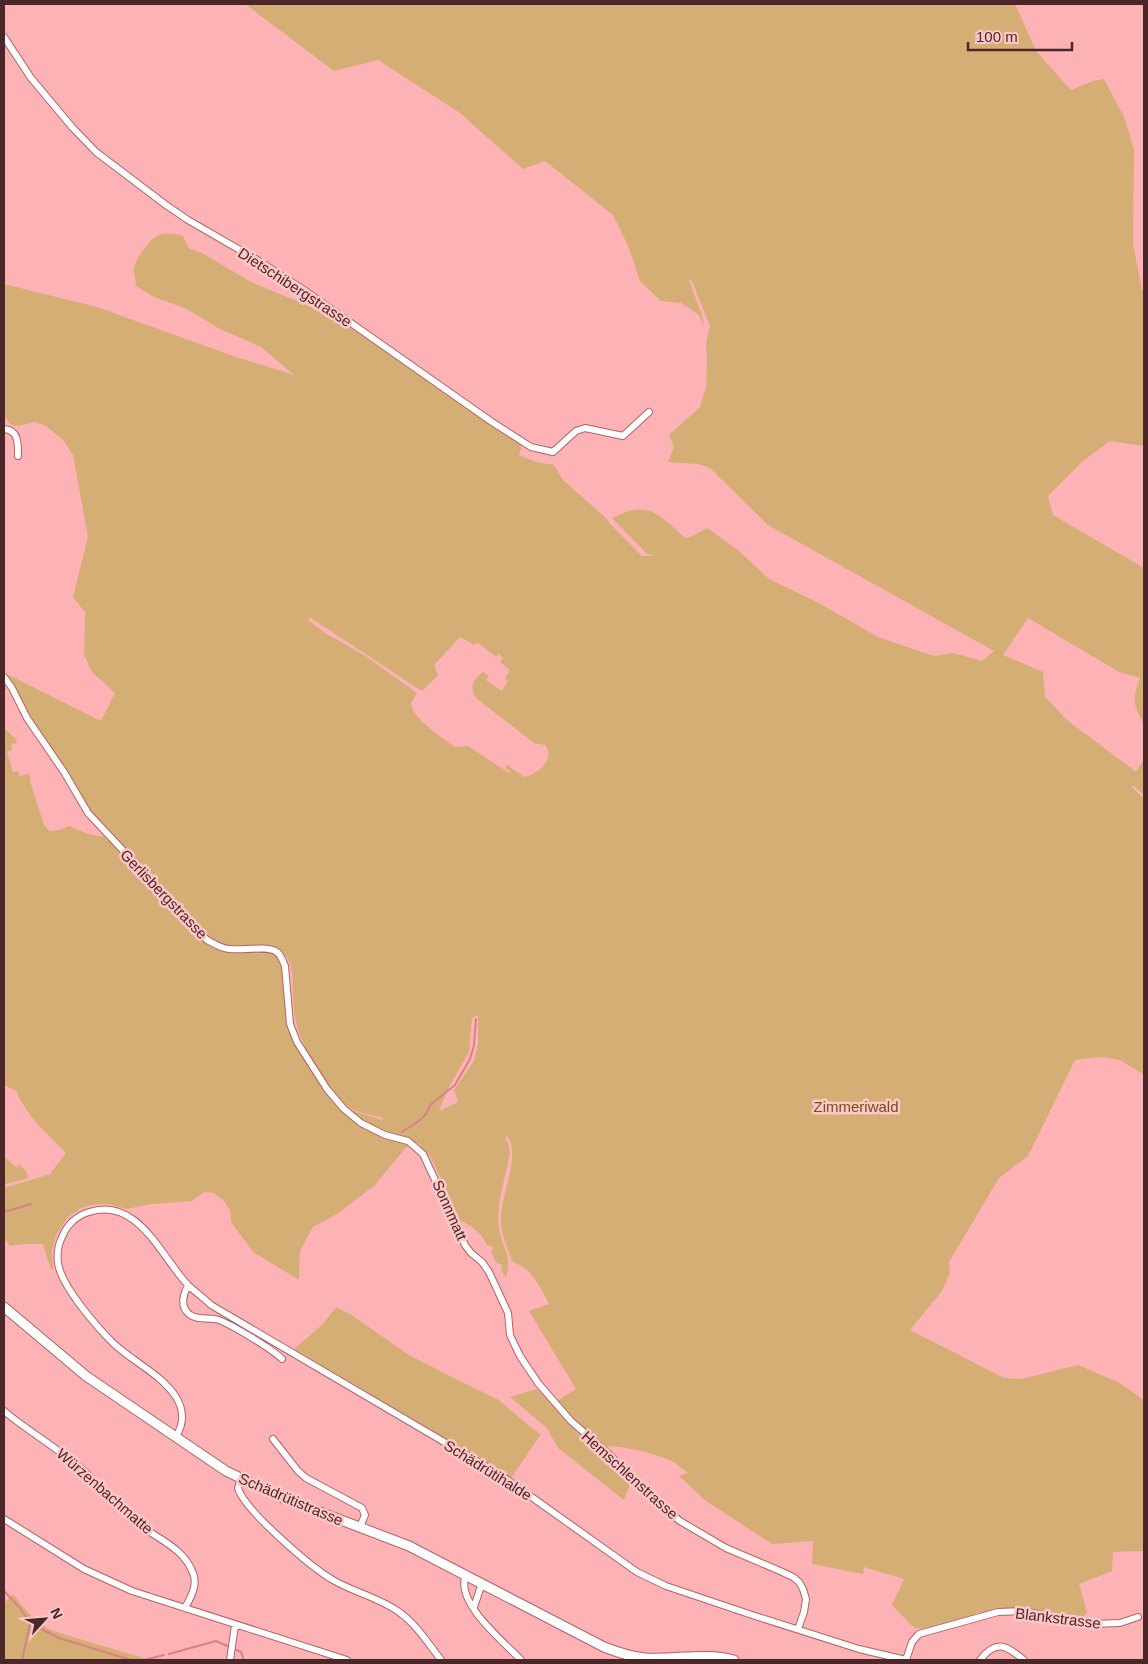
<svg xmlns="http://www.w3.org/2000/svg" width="1148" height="1664" font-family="Arial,sans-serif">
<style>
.green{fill:#d5ae75;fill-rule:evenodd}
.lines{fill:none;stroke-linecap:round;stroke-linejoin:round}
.stream{stroke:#d98286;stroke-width:2}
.minor-casing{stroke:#b46065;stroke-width:8}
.secondary-casing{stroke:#b46065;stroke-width:11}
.minor{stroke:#fff;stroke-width:6}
.secondary{stroke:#fff;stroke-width:9}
.labels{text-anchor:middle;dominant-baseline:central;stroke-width:5;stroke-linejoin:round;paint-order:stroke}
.street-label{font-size:15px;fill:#4b2729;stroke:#ffc6c7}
.park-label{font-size:15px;fill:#715019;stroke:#ffc6c7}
</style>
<rect width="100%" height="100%" fill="#fdb3b5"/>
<path class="green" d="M245 4H1015L1036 51 1071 90 1093 81 1104 79 1124 117 1134 149 1133 244 1142 290 1144 291V446L1110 441 1083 461 1048 496 1053 515 1144 568V724C1133 705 1132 699 1140 678L1119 672 1028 618 1003 655 1043 672 1045 697 1067 720 1136 772 1144 759V795L1133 785 1132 787 1144 799V1075L1120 1060 1102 1057 1075 1060 1028 1156 999 1178 949 1262 950 1273 942 1291 910 1330 1004 1378 1022 1379 1078 1365 1118 1382 1144 1400V1551L1113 1552 1112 1571 1079 1584 1087 1612 1083 1617 1077 1620 1051 1613 1022 1609 980 1613 977 1612 976 1614 924 1629 916 1628 911 1625 892 1605 904 1579 864 1567 863 1574 812 1564 813 1541 772 1544 706 1501 679 1476 688 1473C681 1468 675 1462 667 1459 653 1453 618 1444 604 1447L578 1425 557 1401 576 1389 529 1311 549 1304C542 1290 535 1276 523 1267 519 1264 516 1264 512 1261 507 1247 501 1234 501 1219 500 1196 522 1155 507 1136L505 1138 508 1143 510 1151C507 1176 495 1203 499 1228 502 1248 513 1256 506 1277L501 1270 502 1265 497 1263 491 1253 493 1247 487 1245 481 1235 472 1227 460 1220 431 1158 418 1143 381 1132 361 1120 344 1107 346 1106 351 1110 382 1120 383 1118C373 1115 354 1112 347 1106 327 1090 304 1050 297 1026 294 1017 294 1008 293 999 292 984 295 967 285 955 275 942 243 950 227 946 217 944 211 939 204 933L88 808 46 743 6 676 9 675 101 721 115 693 92 672 84 655 85 612 73 597 88 537 73 455 63 440 46 426 35 422 18 426 11 425 4 415V284L97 307 236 357 294 375 261 347 218 328 187 309 154 297 136 286C136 281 134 275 134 270 134 260 150 238 159 235 167 232 176 234 183 236L188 248 202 253 251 282 333 316 377 345 522 445 519 455 536 462 554 465 563 480 606 518 612 526 642 556H655L647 554 612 518C648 500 657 513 684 537L688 538 707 528 738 550 769 579 819 603 878 637 934 656 953 653 982 661 994 651 768 525 710 468 698 464 668 462 674 447 669 435 700 407 706 387 707 362 706 343 710 326 691 279 689 280 702 315 704 327 699 315 681 303 661 301 640 281 629 248 613 215 545 161 523 169 460 113 378 60 334 71ZM311 618 420 690H423L438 675 434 665 460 637 474 645 477 642 496 657 499 654 503 658 500 662 510 670 505 678 508 681 502 691 486 680 489 676 483 672C473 679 469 687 476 698L534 743 545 745C556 758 538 775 524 777L507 765 505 768 510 771 509 773 468 746 455 747C444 739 411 718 411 703L417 693 364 655 325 633 308 620ZM478 1015V1044L474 1061 454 1090 458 1102 439 1111 448 1089 469 1052 472 1018Z
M4 728 15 738 17 743 11 744 12 750 7 752 13 772 18 771 20 776 30 774V781L44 825 50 831 60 830 69 826 88 834 106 837 198 936C224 960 244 949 275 955L284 967 295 1041 323 1089 345 1114 359 1124 383 1138 403 1141 408 1145 375 1185 340 1212 313 1227 300 1251 299 1280 253 1252 231 1222V1213L225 1202 214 1193 204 1192 192 1201 152 1204 127 1209 108 1204 91 1205 81 1208 67 1218 56 1235 52 1252 53 1270H51L43 1244H22L10 1246 4 1237V1188L50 1174 66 1153C47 1134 26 1115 16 1091L4 1085Z
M4 1156 17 1168 19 1164C24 1169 26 1169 28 1178L6 1184 4 1182Z
M336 1307 350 1314 409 1355 458 1380 499 1400 530 1427 541 1434 511 1478 294 1349 323 1324Z
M537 1389 546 1397 580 1435 606 1456 605 1457 608 1460 610 1459 629 1480 631 1482 624 1500 558 1448 547 1428 510 1397Z
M13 1594C25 1610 35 1622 53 1631L150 1660H4V1603Z"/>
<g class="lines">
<path class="stream" d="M402 1132 419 1121 426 1114 430 1105 455 1085 470 1059 474 1045 476 1019
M4 1212 31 1204
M4 1591 20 1608 30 1623 59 1638 131 1660
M169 1654 216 1641 241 1652 244 1660
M22 1660 30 1624
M144 1660 164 1655"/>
<defs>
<path id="minor" d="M4 37 31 78 72 127 96 152 166 205 188 220 259 261 304 290 492 422 531 447 553 452 576 431 585 428 623 436 649 412
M4 429C19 430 18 444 18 456
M4 677 12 688 27 718 64 772 88 813 207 940C215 944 220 948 229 949 242 951 266 945 277 952 281 955 283 961 285 966L290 1024 297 1042 327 1089 344 1109 361 1123 385 1135 408 1141 423 1154 465 1245 471 1253 482 1262 489 1272 508 1313 510 1335 520 1356 538 1383 571 1421 611 1456 651 1498 680 1521 726 1548 780 1571 793 1577 799 1582 803 1589 806 1599 804 1612 798 1629
M188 1286C183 1294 180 1307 189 1314 197 1321 209 1317 219 1320 232 1325 272 1349 282 1359
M4 1411C29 1432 58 1448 83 1470 102 1487 117 1508 137 1523 157 1539 183 1547 193 1573 198 1585 191 1597 185 1608
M176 1436C184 1424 184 1410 176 1397 161 1374 133 1362 113 1343 97 1327 61 1286 58 1263 57 1254 58 1245 62 1237 67 1225 76 1216 89 1212 138 1196 161 1257 188 1285 195 1292 204 1298 211 1305L502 1476 637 1572 666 1586 755 1616 859 1649 906 1660
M273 1439 298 1471 306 1478 362 1508 365 1515 360 1527
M241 1478 238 1488C244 1510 312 1568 333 1580 353 1592 380 1598 399 1612 416 1624 428 1643 441 1660
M4 1519 84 1569 132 1591 347 1660
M466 1575C454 1602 504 1642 521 1660
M474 1607 482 1583
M230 1660 235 1625
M906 1660 912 1642 919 1634 998 1612 1022 1611 1091 1624 1120 1623 1138 1617
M980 1660C996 1639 1006 1645 1024 1660"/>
<path id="secondary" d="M4 1307 86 1376 226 1471 278 1496 409 1546 604 1647C617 1652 631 1657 645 1658 675 1660 705 1652 734 1660"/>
</defs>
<use href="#minor" class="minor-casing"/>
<use href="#secondary" class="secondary-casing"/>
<use href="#minor" class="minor"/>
<use href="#secondary" class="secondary"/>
</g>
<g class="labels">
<g class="street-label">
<text transform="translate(295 287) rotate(33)">Dietschibergstrasse</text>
<text transform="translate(164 894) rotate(46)">Gerlisbergstrasse</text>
<text transform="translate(450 1210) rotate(66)">Sonnmatt</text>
<text transform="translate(488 1470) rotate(32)">Schädrütihalde</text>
<text transform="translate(630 1475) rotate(42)">Hemschlenstrasse</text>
<text transform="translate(105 1491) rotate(41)">Würzenbachmatte</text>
<text transform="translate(291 1499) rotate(23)">Schädrütistrasse</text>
<text transform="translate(1058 1618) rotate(7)">Blankstrasse</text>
</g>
<g class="park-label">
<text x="856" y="1106">Zimmeriwald</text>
</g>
</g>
<rect width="1148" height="1664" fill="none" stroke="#4b2729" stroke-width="10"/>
<g transform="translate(45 1619) rotate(64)" stroke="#ffc6c7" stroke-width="4" paint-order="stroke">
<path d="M0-4L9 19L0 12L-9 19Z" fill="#4b2729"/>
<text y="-8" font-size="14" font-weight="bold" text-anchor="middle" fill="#4b2729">N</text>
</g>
<path d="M968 42v8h104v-8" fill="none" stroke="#4b2729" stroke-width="2.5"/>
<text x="976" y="42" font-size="15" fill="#4b2729" stroke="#ffc6c7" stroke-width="4" paint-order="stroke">100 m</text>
</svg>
